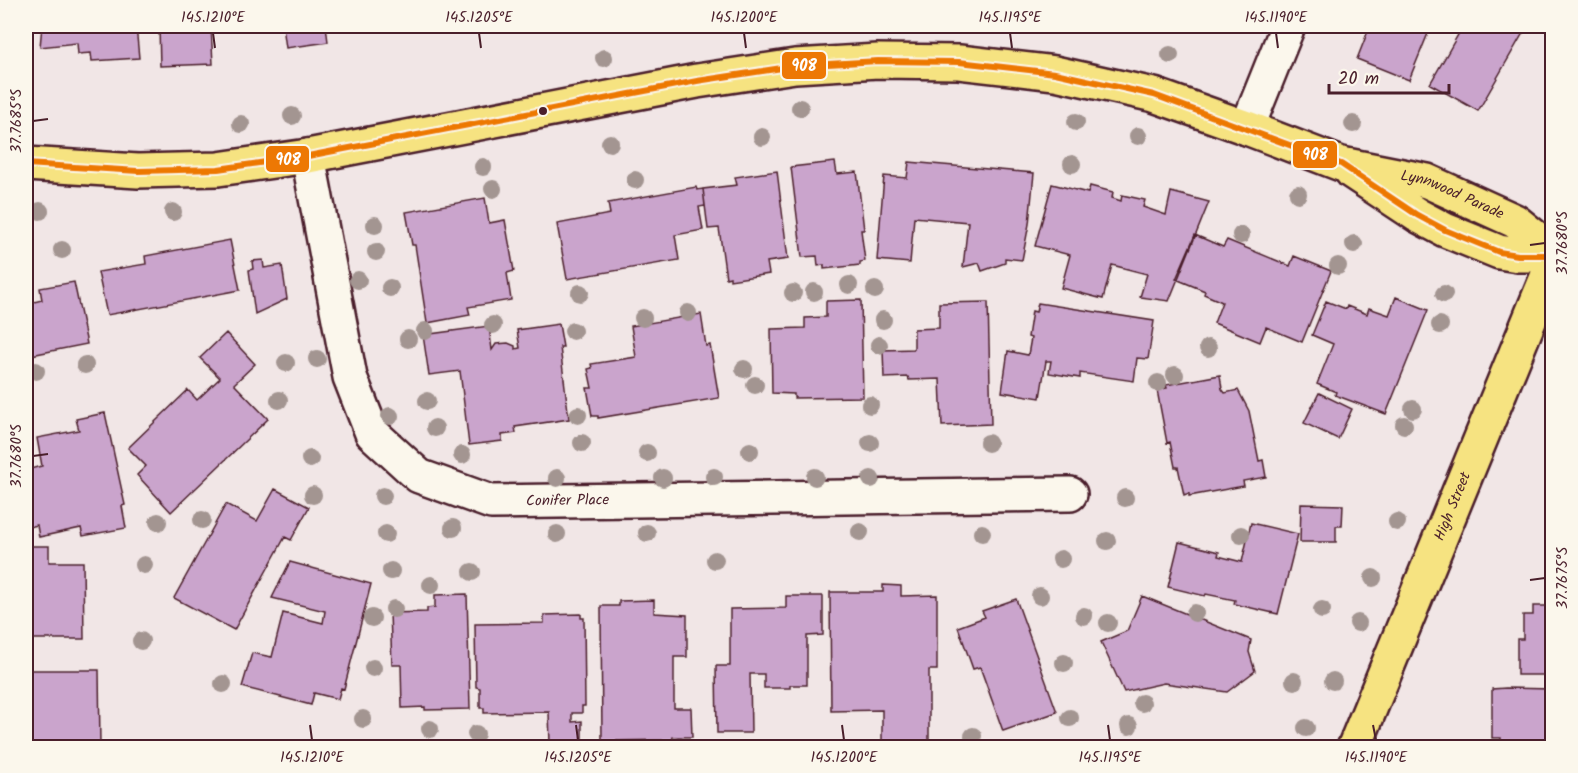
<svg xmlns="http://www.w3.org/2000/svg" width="1578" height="773" font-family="Kalam,sans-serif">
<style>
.building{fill:#caa4cc;stroke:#4a1f2b;stroke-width:1.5}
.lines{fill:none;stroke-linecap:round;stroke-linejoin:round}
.minor-casing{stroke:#4a1f2b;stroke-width:38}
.major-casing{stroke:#4a1f2b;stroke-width:38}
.minor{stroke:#fbf7ec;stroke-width:33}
.major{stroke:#f6e381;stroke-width:33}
.bus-1-casing{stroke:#fbf7ec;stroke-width:10}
.bus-1{stroke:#ed7804;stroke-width:6}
.tree{fill:#a39591}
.ticks{fill:none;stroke:#4a1f2b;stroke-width:2}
.bus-dot{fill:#4a1f2b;stroke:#fbf7ec;stroke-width:2}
.labels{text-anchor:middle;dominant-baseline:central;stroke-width:4.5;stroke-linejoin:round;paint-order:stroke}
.street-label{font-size:15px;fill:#4a1f2b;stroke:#fbf7ec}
.line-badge{stroke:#fbf7ec;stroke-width:2}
.badge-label{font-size:16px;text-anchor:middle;font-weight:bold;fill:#fff}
.neatline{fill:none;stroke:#4a1f2b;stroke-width:2}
.ticks-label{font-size:15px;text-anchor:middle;fill:#4a1f2b}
</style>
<rect width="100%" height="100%" fill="#f1e6e6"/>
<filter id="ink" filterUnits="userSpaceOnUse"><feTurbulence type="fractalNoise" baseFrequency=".0167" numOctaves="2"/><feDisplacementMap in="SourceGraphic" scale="12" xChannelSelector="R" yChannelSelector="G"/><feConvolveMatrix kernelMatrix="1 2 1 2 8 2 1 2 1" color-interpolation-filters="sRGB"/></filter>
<g filter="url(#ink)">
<path class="building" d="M42 26H136L139 58 92 61 91 53 78 54 77 43 40 47Z
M159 26H211L213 64 160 66Z
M283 26H326L328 42 286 48Z
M1370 26H1431L1409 80 1357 59Z
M1463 26H1527L1478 111 1430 84Z
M835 162 837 174 857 172 864 230H861L865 261 860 262V265L824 269V265L818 266 817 256 802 257 791 167Z
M909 162 1034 173 1029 224 1022 260 1005 258V263L982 271 979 263 963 267 968 222 914 217 910 263 877 260 884 176 907 178Z
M777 171 788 259 767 262 769 274 730 280V277L726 278 719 228 708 229 703 189 737 185 735 177Z
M1052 184 1088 193 1090 186 1113 192 1112 198 1121 201 1122 195 1145 200 1143 207 1166 215 1171 192 1209 202 1169 301 1140 297 1147 274 1112 265 1103 299 1061 288 1070 255 1035 246Z
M696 187 697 190 703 189 705 206 699 207 703 230 675 235 679 260 567 279 557 224 610 214 608 203Z
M485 198 489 223 505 220 514 271 507 273 511 300 468 307 470 315 427 323 415 245H412L406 212Z
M1195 235 1223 247 1227 240 1290 266 1294 256 1331 271 1302 342 1266 327 1260 342 1214 323 1222 302 1204 294 1205 291 1176 279Z
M230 240 240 290 107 315 98 272 146 264 145 256Z
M263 260 264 268 282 265 287 299 255 314 249 270 253 269 252 261Z
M74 282 87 344 26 356V304L42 300 40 288Z
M1396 297 1428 310 1386 414 1335 395 1336 392 1317 384 1333 344 1312 335 1326 301 1346 309 1347 306 1367 314 1369 308 1389 315Z
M861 300 863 397 794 398V394L772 393 771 329 805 328V318L826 317V301Z
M988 302 991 424 942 426 940 379 909 380 908 377 884 378 883 350 914 349V329L939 328V303Z
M1038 303 1154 321 1148 359 1137 358 1134 381 1080 373V378L1049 373 1051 361H1046L1040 398 1002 392 1008 351 1028 355 1031 338 1028 337 1032 311 1036 312Z
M701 314 706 346 710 345 719 398 598 418V416H592L587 388H592L588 369 592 368 591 364 636 357 631 326Z
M559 324 563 347H560L569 419 515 427 516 433 502 435V441L469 445 460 371 429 375 423 335 489 326 492 350 496 344 508 343 515 346V349L520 348 517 330Z
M226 333 255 364 234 384 268 419 171 512 137 475 146 466 128 448 188 390 197 400 220 378 200 358Z
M1220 375 1222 389 1225 393 1238 390 1249 411 1259 461 1263 460 1266 477 1243 481 1244 486 1189 496V493L1184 495 1178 467H1175L1170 442 1167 443 1157 390 1167 388 1166 385Z
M1319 393 1352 409 1338 439 1304 423Z
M105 413 125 505 122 506 126 528 83 536 81 528 39 537 37 525 26 528V470L42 466 37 438 79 430 76 419Z
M275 489 309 507 291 540 285 537 234 630 174 598 226 504 257 521Z
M1301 504 1343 505 1342 526H1336V542H1300Z
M1251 523 1298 534 1278 614 1234 604 1235 600 1206 594 1205 596 1168 587 1179 542 1219 552 1218 556 1242 562Z
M26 546H49V562H83L84 639H27L26 649Z
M290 562 371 584 344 689 341 688 338 699 314 693 311 705 242 687 252 653 272 657 283 613 323 623 325 611 272 598Z
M883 585 901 586V596L937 595V670H929V742L882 743V710L831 711 830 592H883Z
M467 594 470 709 425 710V707L402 708 401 665H392L390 613 427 612V608L435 607V595Z
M786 596H823V635L807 636V685H790V688H764V674H750L751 733H717L716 666H730V609L786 608Z
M1142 596 1251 640 1249 652 1255 671 1227 692 1164 683 1124 692 1101 642 1127 631Z
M1016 599 1057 712 1003 731 980 667 973 669 958 627 985 617 982 611Z
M654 600V613L687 615V657H674V708H691L692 737H673L672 740 602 741 601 606H619V601Z
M1533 606H1552V675H1517V639H1523V615H1533Z
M581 614V618H584L585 706H582V713H572V722L582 721V744H550L549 712 484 713V708H480V688L476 687 475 624 544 623V615Z
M26 670H99L100 746 26 747Z
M1506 688 1552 689V748H1501V738H1492V689Z"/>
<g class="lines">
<defs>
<g id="minor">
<path d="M1247 128 1288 26"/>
<path id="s1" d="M308 156 350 377 372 433 419 476 491 502 1070 494"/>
</g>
<g id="major">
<path id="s2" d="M26 164 138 171 218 169 308 156 697 81 795 66 878 61 959 62 1055 73 1154 95 1247 128 1341 164 1427 181 1515 221 1552 251"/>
<path d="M1352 172 1417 215 1445 230 1499 252 1518 255H1552"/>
<path id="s3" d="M1354 748 1552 265"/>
</g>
</defs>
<use href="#minor" class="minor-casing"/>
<use href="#major" class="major-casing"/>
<use href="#minor" class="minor"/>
<use href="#major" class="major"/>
<defs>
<path id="bus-1" d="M26 164 138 171 218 169 308 156 697 81 795 66 878 61 959 62 1055 73 1154 95 1341 164 1417 215 1445 230 1499 252 1518 255H1552"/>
</defs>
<use href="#bus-1" class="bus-1-casing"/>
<use href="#bus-1" class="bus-1"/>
</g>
<g class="tree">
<circle cx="1170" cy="55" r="9"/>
<circle cx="604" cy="58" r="9"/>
<circle cx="800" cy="108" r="9"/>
<circle cx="292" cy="116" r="9"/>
<circle cx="1076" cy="122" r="9"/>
<circle cx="241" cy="124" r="9"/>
<circle cx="1353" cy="124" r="9"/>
<circle cx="1138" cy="136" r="9"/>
<circle cx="762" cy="137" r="9"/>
<circle cx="610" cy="143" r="9"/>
<circle cx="1072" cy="164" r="9"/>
<circle cx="483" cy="167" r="9"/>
<circle cx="635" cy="180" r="9"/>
<circle cx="493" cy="189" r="9"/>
<circle cx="1298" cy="194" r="9"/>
<circle cx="40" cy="211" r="9"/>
<circle cx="173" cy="212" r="9"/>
<circle cx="375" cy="225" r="9"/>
<circle cx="1241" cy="235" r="9"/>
<circle cx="1354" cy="244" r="9"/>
<circle cx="62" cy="250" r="9"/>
<circle cx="376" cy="252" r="9"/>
<circle cx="1338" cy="266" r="9"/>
<circle cx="358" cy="280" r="9"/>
<circle cx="849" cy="285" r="9"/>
<circle cx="390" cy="288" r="9"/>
<circle cx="875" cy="290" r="9"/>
<circle cx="814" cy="292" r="9"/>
<circle cx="580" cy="293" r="9"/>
<circle cx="793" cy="293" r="9"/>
<circle cx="1444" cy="294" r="9"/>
<circle cx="688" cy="313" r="9"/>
<circle cx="643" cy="318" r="9"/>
<circle cx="883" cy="320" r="9"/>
<circle cx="493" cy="325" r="9"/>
<circle cx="1440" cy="325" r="9"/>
<circle cx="425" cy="331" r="9"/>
<circle cx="573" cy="331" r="9"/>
<circle cx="408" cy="339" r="9"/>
<circle cx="879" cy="345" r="9"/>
<circle cx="1208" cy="348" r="9"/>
<circle cx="317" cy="359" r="9"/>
<circle cx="286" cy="363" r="9"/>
<circle cx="85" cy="365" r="9"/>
<circle cx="744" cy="369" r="9"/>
<circle cx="36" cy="371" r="9"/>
<circle cx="1175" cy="375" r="9"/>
<circle cx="1158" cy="383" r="9"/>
<circle cx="755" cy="385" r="9"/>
<circle cx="279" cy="400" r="9"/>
<circle cx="427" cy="401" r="9"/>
<circle cx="870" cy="405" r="9"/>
<circle cx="1413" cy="409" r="9"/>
<circle cx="578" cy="415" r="9"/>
<circle cx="390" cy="416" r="9"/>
<circle cx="1404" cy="425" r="9"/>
<circle cx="435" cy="428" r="9"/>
<circle cx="582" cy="443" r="9"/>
<circle cx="870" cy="443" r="9"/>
<circle cx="988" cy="443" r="9"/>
<circle cx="750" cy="451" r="9"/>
<circle cx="647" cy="453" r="9"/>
<circle cx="462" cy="455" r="9"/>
<circle cx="310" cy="459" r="9"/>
<circle cx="714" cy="477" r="9"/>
<circle cx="815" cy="477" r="9"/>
<circle cx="557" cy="478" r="9"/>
<circle cx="663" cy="478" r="9"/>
<circle cx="871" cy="479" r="9"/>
<circle cx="313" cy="495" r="9"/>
<circle cx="383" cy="496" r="9"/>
<circle cx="1125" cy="498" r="9"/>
<circle cx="202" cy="520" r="9"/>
<circle cx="158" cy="522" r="9"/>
<circle cx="1397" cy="522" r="9"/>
<circle cx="453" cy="528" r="9"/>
<circle cx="860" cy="532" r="9"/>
<circle cx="647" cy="533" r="9"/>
<circle cx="982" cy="533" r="9"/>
<circle cx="386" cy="534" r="9"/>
<circle cx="557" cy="534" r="9"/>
<circle cx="1241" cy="535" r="9"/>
<circle cx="1107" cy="541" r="9"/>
<circle cx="1061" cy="559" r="9"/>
<circle cx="715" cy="560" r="9"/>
<circle cx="144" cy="565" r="9"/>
<circle cx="391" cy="571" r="9"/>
<circle cx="472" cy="572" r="9"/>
<circle cx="1373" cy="578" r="9"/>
<circle cx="431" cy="585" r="9"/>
<circle cx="1040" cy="596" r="9"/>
<circle cx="394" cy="609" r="9"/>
<circle cx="1322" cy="610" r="9"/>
<circle cx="1195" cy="613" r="9"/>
<circle cx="1084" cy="616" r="9"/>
<circle cx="372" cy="618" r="9"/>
<circle cx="1108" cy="623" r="9"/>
<circle cx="1358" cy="623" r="9"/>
<circle cx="141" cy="641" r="9"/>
<circle cx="1064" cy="663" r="9"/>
<circle cx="373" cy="668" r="9"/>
<circle cx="1294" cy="681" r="9"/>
<circle cx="1333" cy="681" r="9"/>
<circle cx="223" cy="684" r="9"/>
<circle cx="1142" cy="703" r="9"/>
<circle cx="1070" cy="718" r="9"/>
<circle cx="363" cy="719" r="9"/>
<circle cx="1129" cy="726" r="9"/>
<circle cx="1306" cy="728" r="9"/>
<circle cx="430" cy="729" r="9"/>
<circle cx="476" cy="734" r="9"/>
<circle cx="973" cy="736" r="9"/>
</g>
</g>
<path class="ticks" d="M213 33 215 48M479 33 481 48M744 33 746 48M1010 33 1012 48M1276 33 1278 48M33 121 48 119M1530 245 1545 243M33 456 48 454M1530 580 1545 578M310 725 312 740M576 725 578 740M842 725 844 740M1108 725 1110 740M1373 725 1376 740"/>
<circle class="bus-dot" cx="543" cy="111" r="5"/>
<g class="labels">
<g class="street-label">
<text stroke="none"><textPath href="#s2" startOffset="1456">Lynnwood Parade</textPath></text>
<text stroke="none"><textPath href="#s1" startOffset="502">Conifer Place</textPath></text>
<text stroke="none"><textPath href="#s3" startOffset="261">High Street</textPath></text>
</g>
</g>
<g class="line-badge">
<rect x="781" y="51" width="46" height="29" rx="6" fill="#ed7804"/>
<rect x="1292" y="140" width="46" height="29" rx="6" fill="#ed7804"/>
<rect x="265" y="145" width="45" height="28" rx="6" fill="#ed7804"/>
</g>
<g class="badge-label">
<text x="804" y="71">908</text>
<text x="1315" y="160">908</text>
<text x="288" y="165">908</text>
</g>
<rect width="1578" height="773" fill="none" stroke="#fbf7ec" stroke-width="66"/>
<path d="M1329 84v9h120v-9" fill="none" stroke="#4a1f2b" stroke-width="3"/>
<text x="1338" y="84" font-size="18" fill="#4a1f2b" stroke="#fbf7ec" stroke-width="4.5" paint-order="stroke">20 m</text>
<rect x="33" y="33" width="1512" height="707" class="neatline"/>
<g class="ticks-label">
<text x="213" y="22">145.1210°E</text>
<text x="479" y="22">145.1205°E</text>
<text x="744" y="22">145.1200°E</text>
<text x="1010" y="22">145.1195°E</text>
<text x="1276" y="22">145.1190°E</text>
<text transform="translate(16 121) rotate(-90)" y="5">37.7685°S</text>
<text transform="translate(1562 243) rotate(-90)" y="5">37.7680°S</text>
<text transform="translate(16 456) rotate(-90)" y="5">37.7680°S</text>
<text transform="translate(1562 578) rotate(-90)" y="5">37.7675°S</text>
<text x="312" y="762">145.1210°E</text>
<text x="578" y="762">145.1205°E</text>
<text x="844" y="762">145.1200°E</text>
<text x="1110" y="762">145.1195°E</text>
<text x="1376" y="762">145.1190°E</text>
</g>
</svg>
